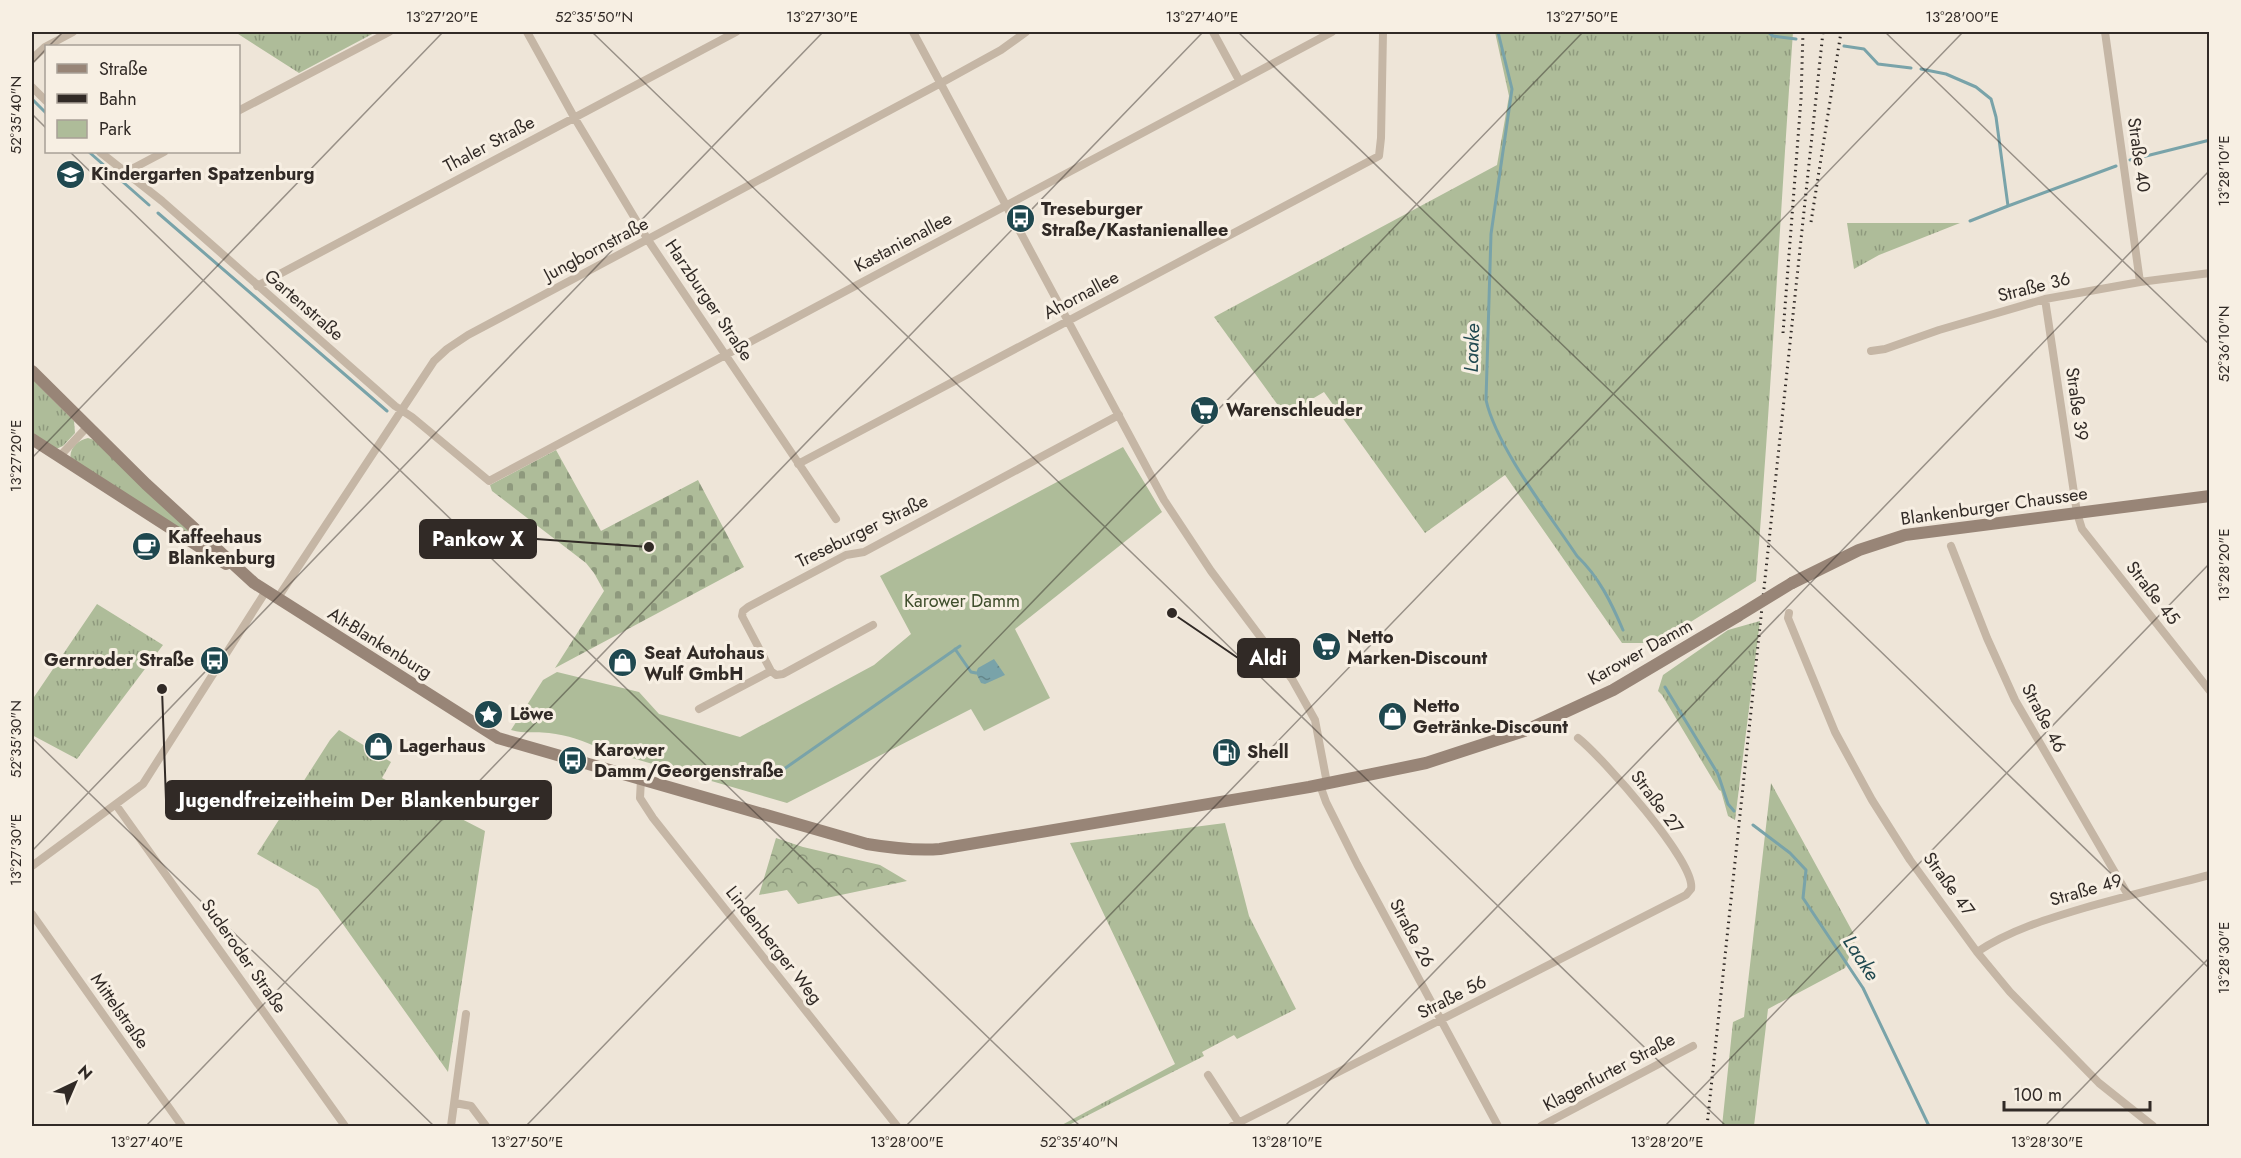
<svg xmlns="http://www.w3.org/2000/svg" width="2241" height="1158" font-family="Jost,sans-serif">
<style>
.grass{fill:url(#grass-tufts)}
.forest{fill:url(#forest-crowns)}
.cemetery{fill:url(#cemetery-stones)}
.park{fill:#aebc99}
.water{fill:url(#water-ripples)}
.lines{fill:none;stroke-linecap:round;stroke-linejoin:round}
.stream{stroke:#79a3a9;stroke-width:3}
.minor{stroke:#c5b6a5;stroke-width:8}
.secondary{stroke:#988577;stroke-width:12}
.rail{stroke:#312a26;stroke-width:3;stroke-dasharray:1.5 4.5;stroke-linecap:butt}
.secondary-bridge{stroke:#988577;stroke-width:12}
.ticks{fill:none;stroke:#312a26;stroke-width:1.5;stroke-opacity:0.45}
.labels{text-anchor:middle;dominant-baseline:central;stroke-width:6;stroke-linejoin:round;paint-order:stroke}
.street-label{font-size:18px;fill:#312a26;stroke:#f7efe3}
.poi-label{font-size:18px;font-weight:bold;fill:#312a26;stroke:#f7efe3;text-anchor:start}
.park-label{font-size:18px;fill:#3e4d2b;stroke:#f7efe3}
.water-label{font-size:20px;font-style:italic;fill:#1f484f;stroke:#f7efe3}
.leader{fill:none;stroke:#312a26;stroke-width:2}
.callout-dot{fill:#312a26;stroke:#f7efe3;stroke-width:2}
.callout{fill:#312a26;stroke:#312a26;stroke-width:2}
.callout-label{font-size:20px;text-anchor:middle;font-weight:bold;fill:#fff}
.neatline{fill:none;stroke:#312a26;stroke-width:2}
.ticks-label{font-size:15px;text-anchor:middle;fill:#312a26}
</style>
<defs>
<pattern id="grass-tufts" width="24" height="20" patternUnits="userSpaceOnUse" patternTransform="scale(1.5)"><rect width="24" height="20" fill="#aebc99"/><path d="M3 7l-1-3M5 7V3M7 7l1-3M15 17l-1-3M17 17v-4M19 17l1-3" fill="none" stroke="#8e997d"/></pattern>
<pattern id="forest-crowns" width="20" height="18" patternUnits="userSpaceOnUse" patternTransform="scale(1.5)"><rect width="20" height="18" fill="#aebc99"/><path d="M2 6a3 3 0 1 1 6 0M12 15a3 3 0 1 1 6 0" fill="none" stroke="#8e997d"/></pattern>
<pattern id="cemetery-stones" width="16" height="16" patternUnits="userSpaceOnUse" patternTransform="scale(1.5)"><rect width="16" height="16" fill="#aebc99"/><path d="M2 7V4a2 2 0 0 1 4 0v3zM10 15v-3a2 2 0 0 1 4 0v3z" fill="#8e997d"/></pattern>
<pattern id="water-ripples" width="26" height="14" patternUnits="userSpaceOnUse" patternTransform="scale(1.5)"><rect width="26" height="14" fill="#79a3a9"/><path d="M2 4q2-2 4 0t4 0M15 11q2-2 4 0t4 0" fill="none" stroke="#648589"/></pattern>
</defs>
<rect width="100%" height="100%" fill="#eee5d8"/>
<path class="grass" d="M235 32H376L299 73Z
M1495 32H1793C1780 215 1771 398 1756 581L1657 643H1622L1505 475 1425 533 1324 392 1285 415 1214 317 1497 165 1509 96Z
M1847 223H1960L1879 255 1854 269Z
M32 379 74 421 75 433 63 446 56 449 32 435Z
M88 438 94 440 205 546 71 460C68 449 78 440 88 438Z
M97 604 163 645 77 759 32 735V700Z
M1760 621 1735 820 1728 816 1721 791 1719 790 1662 695 1658 691 1663 675 1728 630Z
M339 730 391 762 382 778 485 831 448 1072 318 889 257 854 330 740Z
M1771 783 1856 938 1845 968 1768 1009 1754 1126H1722L1733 1022 1744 1017Z
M1225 823 1249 916 1296 1009 1237 1039 1234 1035 1202 1052 1204 1056 1067 1126H1060L1175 1064 1070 843Z"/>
<path class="forest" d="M776 838 803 847 880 865 907 881 798 904 787 890 759 895Z"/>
<path class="cemetery" d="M556 450 601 531 698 480 744 567 555 668 604 591 594 573 586 563 492 491 490 485Z"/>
<path class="park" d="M1123 447 1162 512 1015 629 1050 698 984 731 971 709 787 803 601 749C585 741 567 735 549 733 535 731 525 734 511 730L543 680 557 672 639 692 659 714 740 737 874 665 911 634 880 576Z"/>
<path class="water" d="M994 659 1005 675 985 684 981 683 976 673 978 668Z"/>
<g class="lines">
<path class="stream" d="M1498 32 1512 89 1491 234 1486 400C1497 448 1549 514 1577 556 1599 577 1611 602 1623 630
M1768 32 1773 36 1796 39
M1844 46 1864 49 1878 64 1911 68
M1921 69 1946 74 1976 87 1991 99 1996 117 2008 206 2116 166
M32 99 46 113
M89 152 149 205
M2130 160 2210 140
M158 213 387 411
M1970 221 2008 206
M955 649 971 672 976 673
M1665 687 1718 774 1728 804 1734 811
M774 776 960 646
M1753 825 1790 853 1806 870 1803 898 1863 988 1929 1126"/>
<path class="minor" d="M527 32 574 117 648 240 836 519
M913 32 1164 500 1211 571 1292 679 1315 720 1327 783
M1213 32 1239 80
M2105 32 2140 282
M32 59 45 47 73 32
M32 87 46 101
M238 111 389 32
M100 152 162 201 395 406 412 417 489 481 1332 32
M126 172 164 152
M257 286 736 32
M2045 299 2077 513 2082 529 2210 691
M1871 351 1885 349 1939 330 2045 299 2140 282 2210 273
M59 457 88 426
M798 464 1379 156 1381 138 1383 32
M1951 546 1987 638 2015 700 2128 895
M277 599 434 361 447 349 468 335 941 83 1001 50 1026 32
M1789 613 1788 618 1835 732 1872 800 1910 860 1977 952 2010 992 2099 1083 2153 1126
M873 625 783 674 776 675 771 671 742 616 743 611 748 607 846 555 864 552 1119 415
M699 709 771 671
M641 779 640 798 653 818 897 1126
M1320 785 1326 802 1357 864 1498 1126
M116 805 345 1126
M32 866 143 784 266 591
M32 914 182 1126
M1977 952C2010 930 2047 919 2084 908 2126 896 2167 886 2210 875
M1208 1075 1241 1126
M455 1103 471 1106 486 1126
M451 1126 466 1014
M1232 1126 1686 895 1691 889C1697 863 1601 756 1578 738
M1541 1126 1693 1046"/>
<path class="secondary" d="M32 371 146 484 254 583 498 738 867 844C891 848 915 851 940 849L1309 787 1426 763 1524 731 1613 690 1738 616
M32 439 226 564
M1792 583 1859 550 1905 535 2210 496"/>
<path class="rail" d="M1811 222 1841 32
M1783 333 1801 99 1803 32
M1707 1126 1823 32"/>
<path class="secondary-bridge" d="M1738 616 1792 583"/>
</g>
<path class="ticks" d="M592 32 1726 1126M1238 32 2210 969M1885 32 2210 345M49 46 63 32M32 64 46 49M32 114 46 128M70 152 1080 1126M32 458 443 32M32 738 434 1126M32 851 823 32M146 1126 1203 32M526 1126 1583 32M906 1126 1963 32M1285 1126 2210 170M1665 1126 2210 563M2045 1126 2210 957"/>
<defs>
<symbol id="school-disc" viewBox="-11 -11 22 22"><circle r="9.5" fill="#1f484f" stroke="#f7efe3"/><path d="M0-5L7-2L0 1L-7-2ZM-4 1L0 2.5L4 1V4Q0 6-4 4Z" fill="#fff"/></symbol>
<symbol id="bus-disc" viewBox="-11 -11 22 22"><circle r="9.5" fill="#1f484f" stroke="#f7efe3"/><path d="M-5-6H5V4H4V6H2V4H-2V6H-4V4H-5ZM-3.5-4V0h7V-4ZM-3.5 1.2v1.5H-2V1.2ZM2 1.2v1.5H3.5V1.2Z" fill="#fff"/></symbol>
<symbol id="supermarket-disc" viewBox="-11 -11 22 22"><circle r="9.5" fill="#1f484f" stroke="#f7efe3"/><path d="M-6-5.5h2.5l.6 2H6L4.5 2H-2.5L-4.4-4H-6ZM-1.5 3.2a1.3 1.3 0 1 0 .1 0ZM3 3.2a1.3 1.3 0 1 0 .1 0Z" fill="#fff"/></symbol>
<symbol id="cafe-disc" viewBox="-11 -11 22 22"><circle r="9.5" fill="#1f484f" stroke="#f7efe3"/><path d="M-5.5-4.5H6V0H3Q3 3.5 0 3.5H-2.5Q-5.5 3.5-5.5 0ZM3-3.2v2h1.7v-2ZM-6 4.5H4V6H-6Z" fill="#fff"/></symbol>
<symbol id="shop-disc" viewBox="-11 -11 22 22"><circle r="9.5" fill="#1f484f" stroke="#f7efe3"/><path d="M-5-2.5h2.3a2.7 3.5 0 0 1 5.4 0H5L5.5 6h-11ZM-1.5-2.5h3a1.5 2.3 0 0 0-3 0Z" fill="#fff"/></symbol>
<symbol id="sight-disc" viewBox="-11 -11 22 22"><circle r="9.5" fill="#1f484f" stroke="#f7efe3"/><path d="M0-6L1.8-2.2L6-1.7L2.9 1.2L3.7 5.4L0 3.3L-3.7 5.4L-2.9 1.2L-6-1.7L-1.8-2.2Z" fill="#fff"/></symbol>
<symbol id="fuel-disc" viewBox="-11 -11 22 22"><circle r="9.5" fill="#1f484f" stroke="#f7efe3"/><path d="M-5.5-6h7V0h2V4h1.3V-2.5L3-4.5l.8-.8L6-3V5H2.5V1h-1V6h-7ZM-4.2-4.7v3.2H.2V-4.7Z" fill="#fff"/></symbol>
</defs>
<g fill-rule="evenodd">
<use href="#school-disc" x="54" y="158" width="33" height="33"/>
<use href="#bus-disc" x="1004" y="202" width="33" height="33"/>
<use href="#supermarket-disc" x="1188" y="394" width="33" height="33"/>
<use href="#cafe-disc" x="130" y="530" width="33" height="33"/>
<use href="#supermarket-disc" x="1310" y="630" width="33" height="33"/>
<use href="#bus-disc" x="198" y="644" width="33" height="33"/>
<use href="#shop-disc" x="606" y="646" width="33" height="33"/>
<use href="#sight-disc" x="472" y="698" width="33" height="33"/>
<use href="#shop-disc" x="1376" y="700" width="33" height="33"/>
<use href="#shop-disc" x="362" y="730" width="33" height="33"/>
<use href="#fuel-disc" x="1210" y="736" width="33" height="33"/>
<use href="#bus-disc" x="556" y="744" width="33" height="33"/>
</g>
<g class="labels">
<g class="street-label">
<text transform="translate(489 144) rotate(-28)">Thaler Straße</text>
<text transform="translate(2139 155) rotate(82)">Straße 40</text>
<text transform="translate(903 242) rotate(-28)">Kastanienallee</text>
<text transform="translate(596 249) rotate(-28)">Jungbornstraße</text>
<text transform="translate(2034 287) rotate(-14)">Straße 36</text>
<text transform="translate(1081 295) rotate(-28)">Ahornallee</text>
<text transform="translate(709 300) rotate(56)">Harzburger Straße</text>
<text transform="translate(304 305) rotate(41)">Gartenstraße</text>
<text transform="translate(2077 404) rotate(82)">Straße 39</text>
<text transform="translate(1994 506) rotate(-8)">Blankenburger Chaussee</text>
<text transform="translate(862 531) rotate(-26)">Treseburger Straße</text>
<text transform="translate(2153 593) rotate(52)">Straße 45</text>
<text transform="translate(380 643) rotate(32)">Alt-Blankenburg</text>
<text transform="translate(1640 652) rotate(-29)">Karower Damm</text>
<text transform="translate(2044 718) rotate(62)">Straße 46</text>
<text transform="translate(1657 802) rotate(53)">Straße 27</text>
<text transform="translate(1949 884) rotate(54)">Straße 47</text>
<text transform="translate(2086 890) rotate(-16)">Straße 49</text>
<text transform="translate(1412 933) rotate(62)">Straße 26</text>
<text transform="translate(774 945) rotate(52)">Lindenberger Weg</text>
<text transform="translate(244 956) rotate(55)">Suderoder Straße</text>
<text transform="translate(1452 997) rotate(-27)">Straße 56</text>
<text transform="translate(120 1011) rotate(55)">Mittelstraße</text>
<text transform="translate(1609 1072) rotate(-28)">Klagenfurter Straße</text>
</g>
<g class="poi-label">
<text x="91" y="174">Kindergarten Spatzenburg</text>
<text x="1041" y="209">Treseburger<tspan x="1041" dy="21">Straße/Kastanienallee</tspan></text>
<text x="1226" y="410">Warenschleuder</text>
<text x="168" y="537">Kaffeehaus<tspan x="168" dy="21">Blankenburg</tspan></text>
<text x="1347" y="637">Netto<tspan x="1347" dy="21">Marken-Discount</tspan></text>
<text x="644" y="653">Seat Autohaus<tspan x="644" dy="21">Wulf GmbH</tspan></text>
<text x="194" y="660" text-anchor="end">Gernroder Straße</text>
<text x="1413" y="706">Netto<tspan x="1413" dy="21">Getränke-Discount</tspan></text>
<text x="510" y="714">Löwe</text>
<text x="399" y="746">Lagerhaus</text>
<text x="594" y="750">Karower<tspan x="594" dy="21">Damm/Georgenstraße</tspan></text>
<text x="1247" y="752">Shell</text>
</g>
<g class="park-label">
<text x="962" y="601">Karower Damm</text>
</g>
<g class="water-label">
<text transform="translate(1472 348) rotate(-88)">Laake</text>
<text transform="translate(1861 958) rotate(57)">Laake</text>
</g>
</g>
<path class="leader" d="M649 547L536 539M1172 613L1238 658M162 689L166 800"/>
<g class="callout-dot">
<circle cx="649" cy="547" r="6"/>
<circle cx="1172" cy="613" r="6"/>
<circle cx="162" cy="689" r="6"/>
</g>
<g class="callout">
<rect x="420" y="520" width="116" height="38" rx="6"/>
<rect x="1238" y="639" width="61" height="38" rx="6"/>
<rect x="166" y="781" width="385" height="38" rx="6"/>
</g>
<g class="callout-label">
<text x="478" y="546">Pankow X</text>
<text x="1268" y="665">Aldi</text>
<text x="359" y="807">Jugendfreizeitheim Der Blankenburger</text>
</g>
<rect width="2241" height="1158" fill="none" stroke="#f7efe3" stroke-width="66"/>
<rect x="45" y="45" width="195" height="108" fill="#f7efe3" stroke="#a8a097" stroke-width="1.5"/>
<rect x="57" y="64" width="30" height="9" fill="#988577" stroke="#a8a097" stroke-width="1.5"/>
<text x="99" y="75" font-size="18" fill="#312a26">Straße</text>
<rect x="57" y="94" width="30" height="9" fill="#312a26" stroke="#a8a097" stroke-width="1.5"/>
<text x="99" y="105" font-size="18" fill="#312a26">Bahn</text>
<rect x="57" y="120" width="30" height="18" fill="#aebc99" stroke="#a8a097" stroke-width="1.5"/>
<text x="99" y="135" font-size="18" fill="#312a26">Park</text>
<g transform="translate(75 1083) rotate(44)" stroke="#f7efe3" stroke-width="4.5" paint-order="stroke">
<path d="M0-4.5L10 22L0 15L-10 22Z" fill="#312a26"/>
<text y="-9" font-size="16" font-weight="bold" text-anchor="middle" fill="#312a26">N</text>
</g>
<path d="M2004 1101v9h146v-9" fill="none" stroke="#312a26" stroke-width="3"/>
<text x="2013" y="1101" font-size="18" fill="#312a26" stroke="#f7efe3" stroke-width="4.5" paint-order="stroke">100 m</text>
<rect x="33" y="33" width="2175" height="1092" class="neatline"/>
<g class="ticks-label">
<text x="442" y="22">13°27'20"E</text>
<text x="594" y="22">52°35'50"N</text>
<text x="822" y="22">13°27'30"E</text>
<text x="1202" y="22">13°27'40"E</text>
<text x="1582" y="22">13°27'50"E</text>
<text x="1962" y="22">13°28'00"E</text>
<text transform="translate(16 115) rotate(-90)" y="5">52°35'40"N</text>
<text transform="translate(2224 171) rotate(-90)" y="5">13°28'10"E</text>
<text transform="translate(2224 344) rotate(-90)" y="5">52°36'10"N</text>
<text transform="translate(16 456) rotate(-90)" y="5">13°27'20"E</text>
<text transform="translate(2224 565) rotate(-90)" y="5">13°28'20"E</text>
<text transform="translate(16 739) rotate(-90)" y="5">52°35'30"N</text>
<text transform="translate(16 850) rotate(-90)" y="5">13°27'30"E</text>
<text transform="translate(2224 958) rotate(-90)" y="5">13°28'30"E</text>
<text x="147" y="1147">13°27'40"E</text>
<text x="527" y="1147">13°27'50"E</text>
<text x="907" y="1147">13°28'00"E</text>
<text x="1079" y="1147">52°35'40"N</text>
<text x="1287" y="1147">13°28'10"E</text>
<text x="1667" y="1147">13°28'20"E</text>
<text x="2047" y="1147">13°28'30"E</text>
</g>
</svg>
